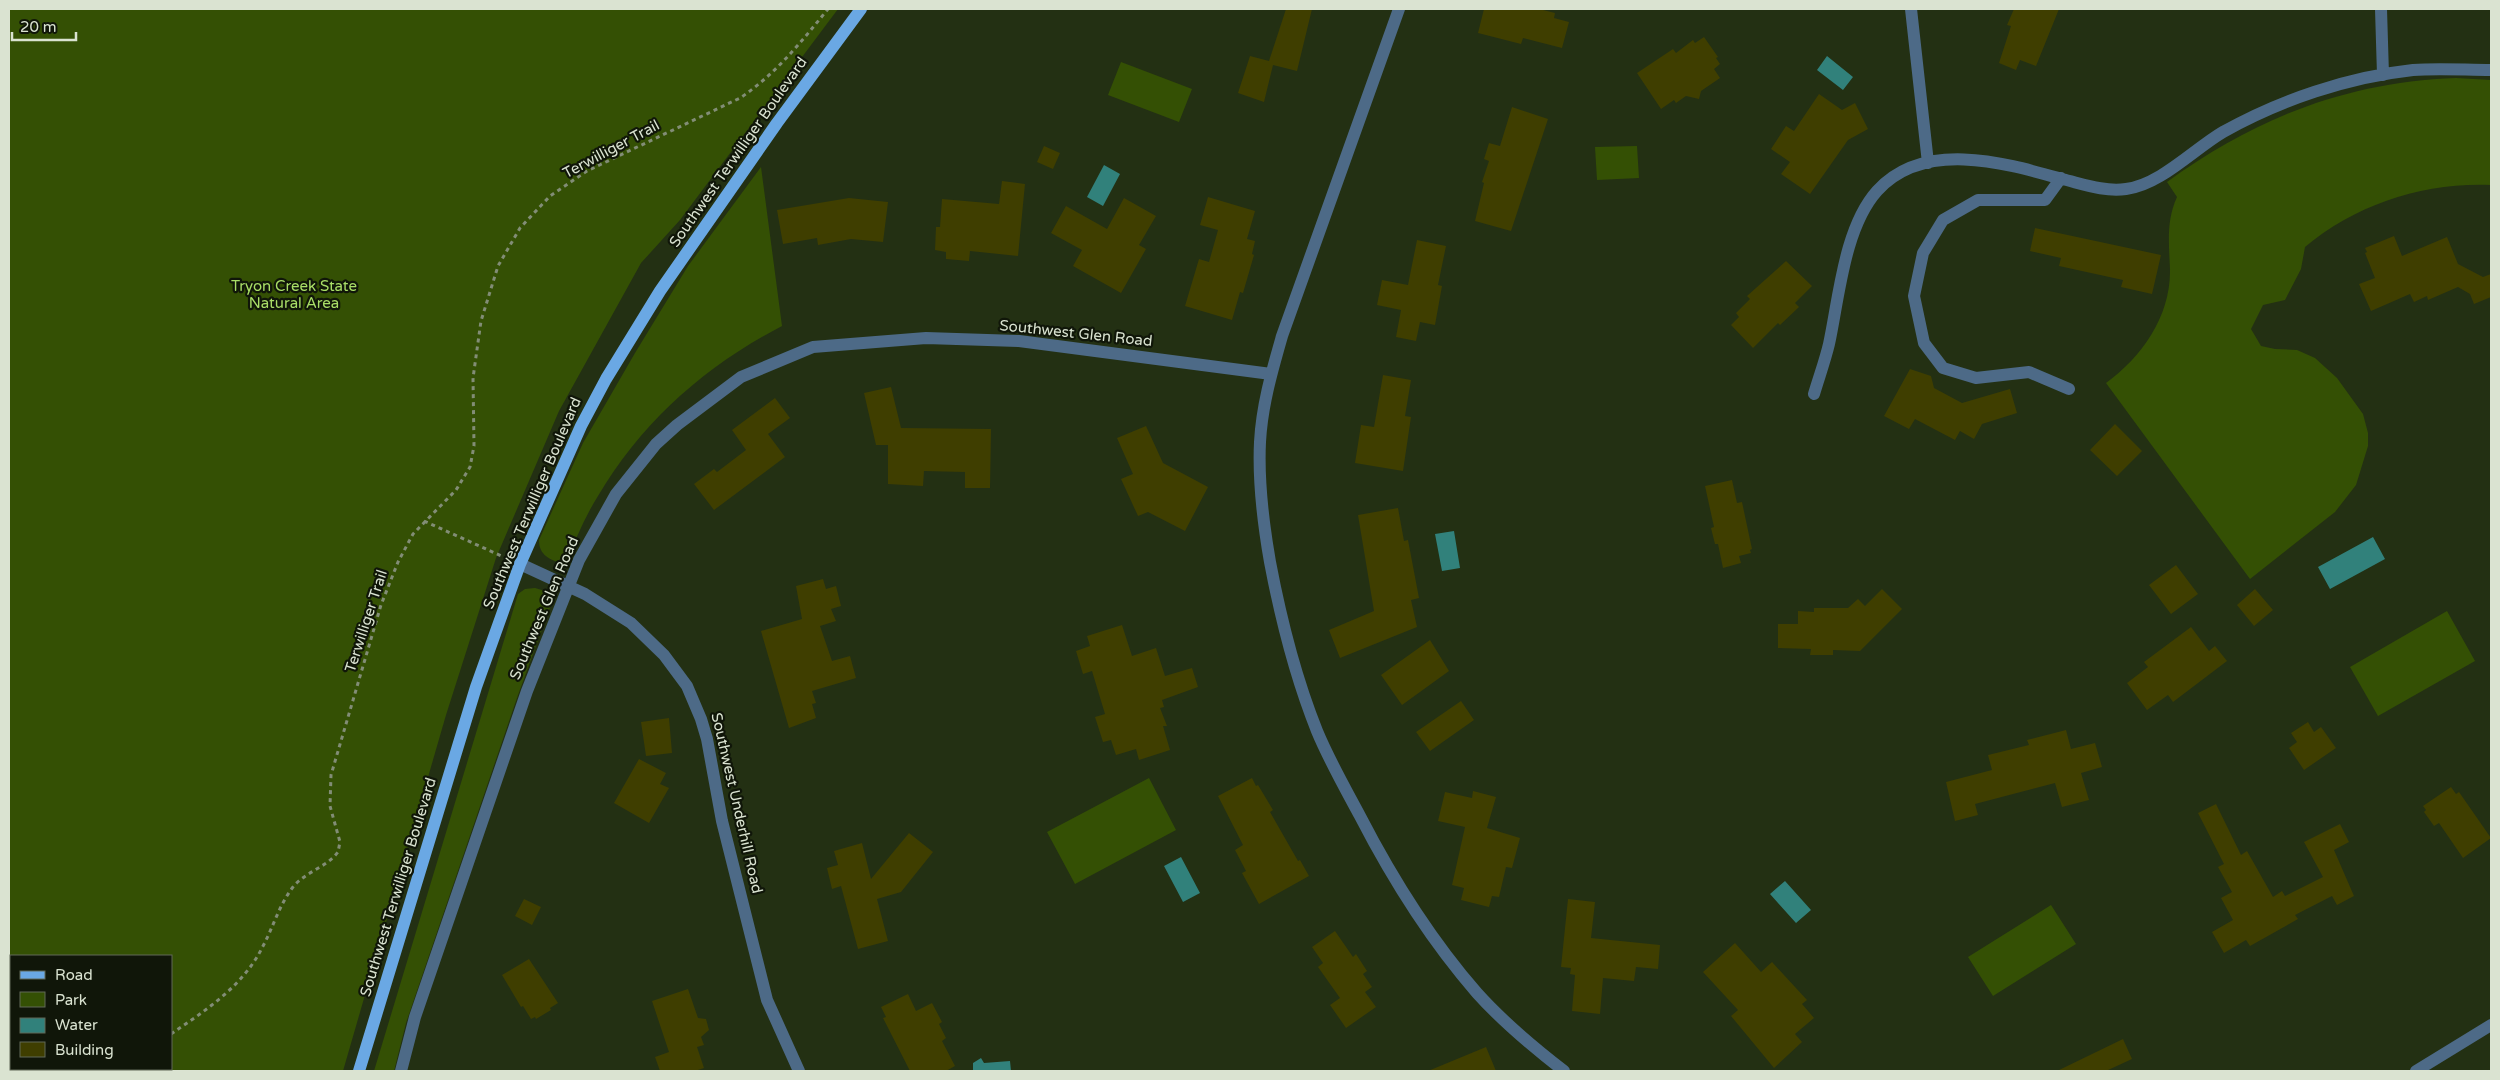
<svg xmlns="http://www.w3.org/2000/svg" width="2500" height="1080" font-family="'Varela Round',sans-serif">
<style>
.green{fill:#345004;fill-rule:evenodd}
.water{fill:#31817b}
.building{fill:#3f3e00}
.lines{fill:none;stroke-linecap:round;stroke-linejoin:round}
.path{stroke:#828d76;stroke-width:3;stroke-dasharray:4 4;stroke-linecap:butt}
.minor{stroke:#4d6a87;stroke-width:12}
.major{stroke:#6aa8e4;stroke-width:12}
.labels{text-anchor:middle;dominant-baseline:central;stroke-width:4.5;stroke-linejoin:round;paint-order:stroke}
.street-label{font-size:15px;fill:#dae3d1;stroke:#101609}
.park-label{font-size:15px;fill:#a9de67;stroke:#101609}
</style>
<rect width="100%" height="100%" fill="#233013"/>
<path class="green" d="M9 9H838L680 220 641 263 559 411 496 558 446 715 343 1071H9ZM11 956H171V1069H11Z
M1121 62 1192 89 1179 122 1108 95Z
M2456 78 2491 80V185C2425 182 2356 204 2305 247L2301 269 2285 300 2263 305 2251 329 2261 346 2275 349 2297 350 2315 358 2337 378 2363 414 2368 433V446L2356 485 2335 512 2250 579 2106 383C2142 357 2171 316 2170 269 2169 244 2166 221 2177 197L2167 182C2255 118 2347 82 2456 78Z
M1637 146 1639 178 1597 180 1595 147Z
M761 167 782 326C704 367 643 421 598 496 584 518 575 542 564 565 550 559 539 556 539 540L583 443 635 353 688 266Z
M535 588 555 594 518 695 406 1023 394 1071H374L518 594 525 589Z
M2447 611 2475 661 2378 716 2350 667Z
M1149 778 1176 830 1075 884 1047 832Z
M2051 905 2076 944 1993 996 1968 957Z"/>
<path class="water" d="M1827 56 1853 77 1843 90 1817 70Z
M1104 165 1120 174 1103 206 1087 197Z
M1454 531 1460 568 1442 571 1435 534Z
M2373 537 2385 559 2330 589 2318 567Z
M1181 857 1200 893 1183 902 1164 866Z
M1785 881 1811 910 1796 923 1770 894Z
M981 1058 984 1063 1010 1061 1011 1071H973V1063Z"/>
<path class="building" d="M1286 9H1312L1297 71 1273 65 1264 102 1238 93 1250 56 1269 61Z
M1484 9H1539L1555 13 1554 18 1569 22 1562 48 1523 38 1521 44 1478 33Z
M2014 9H2059L2036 66 2020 60 2016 70 1999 63 2011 26 2007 25Z
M1704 37 1718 57 1716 58 1720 64 1714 69 1720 78 1701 91 1699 99 1686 96 1676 103 1674 100 1661 109 1637 73 1673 49 1676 53 1693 40 1695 43Z
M1819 94 1842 110 1855 103 1868 129 1848 140 1810 194 1781 174 1790 162 1771 149 1786 126 1794 131Z
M1512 107 1548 119 1511 231 1475 221 1484 183 1482 182 1489 161 1484 159 1489 143 1500 146Z
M1044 146 1060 153 1053 169 1037 162Z
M1002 181 1025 184 1018 256 970 251 969 261 946 259V252L935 250 936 227H940L942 199 999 204Z
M1208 197 1255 211 1247 239 1255 241 1252 254 1254 255 1243 293 1240 292 1232 320 1185 306 1199 259 1209 262 1218 230 1200 225Z
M849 198 888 202 883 242 851 239 818 245 817 238 783 244 777 210Z
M1124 198 1156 216 1139 245 1146 249 1121 293 1073 266 1082 250 1051 233 1066 206 1107 229Z
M2035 228 2161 255 2152 294 2121 287 2123 280 2059 266 2061 258 2030 251Z
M2394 236 2402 256 2447 237 2458 264 2483 277 2491 274V297L2474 304 2470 294 2458 287 2428 300 2427 296 2414 302 2410 294 2371 311 2359 284 2375 278 2365 253 2367 252 2365 248Z
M1417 240 1446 246 1438 285 1442 286 1435 325 1420 322 1416 341 1396 337 1401 310 1377 305 1382 280 1408 285Z
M1786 261 1812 286 1795 303 1799 307 1780 325 1778 323 1753 348 1731 325 1739 317 1736 313 1750 299 1747 296Z
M1910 369 1931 376 1934 388 1962 403 2010 389 2017 413 1982 424 1974 439 1960 431 1955 440 1915 419 1909 429 1884 416Z
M1383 375 1411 380 1405 416 1411 417 1403 471 1355 463 1361 425 1374 427Z
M891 387 901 428 991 429 990 488H965V472L924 471 923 486 888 484V445H876L864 393Z
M775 398 790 418 768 434 785 457 714 510 694 484 714 469 717 472 746 450 732 430Z
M2115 424 2142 451 2117 476 2090 450Z
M1146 426 1163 463 1208 487 1185 531 1148 512 1138 516 1121 479 1133 474 1117 438Z
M1732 480 1737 503 1742 502 1752 549 1750 550 1751 553 1739 556 1741 563 1723 568 1718 544H1715L1711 528 1714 527 1705 486Z
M1398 508 1404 541 1408 540 1419 598 1411 600 1417 627 1340 658 1329 630 1374 611 1358 515Z
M2176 565 2198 594 2171 614 2149 585Z
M823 579 826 589 836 586 841 606 831 609 836 621 820 626 832 661 850 656 856 678 812 691 816 703 812 704 816 718 789 728 761 631 802 619 796 586Z
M1882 589 1902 609 1860 651 1833 650V655H1810L1811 649 1778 648V624H1798V611L1814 612V608H1848L1858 599 1865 606Z
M2255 589 2273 610 2254 626 2237 605Z
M1122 625 1132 656 1156 648 1165 676 1192 668 1198 687 1162 700 1164 707 1160 708 1167 726H1163L1170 750 1139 760 1136 749 1116 755 1111 740 1103 742 1095 717 1105 714 1092 671 1083 674 1076 651 1090 646 1087 636Z
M2191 627 2209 651 2215 646 2227 661 2173 702 2168 695 2147 710 2127 683 2148 667 2144 662Z
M1430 640 1449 671 1402 705 1381 675Z
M1461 701 1474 720 1430 751 1416 732Z
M669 718 672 753 646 756 641 722Z
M2308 722 2314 732 2321 727 2336 748 2304 770 2289 748 2297 742 2291 733Z
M2066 730 2071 749 2095 743 2102 767 2081 773 2089 800 2062 807 2055 783 1975 804 1978 815 1955 821 1946 782 1992 770 1988 755 2029 745 2027 740Z
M639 759 666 773 660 784 669 788 649 823 614 803Z
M1252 778 1256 786 1258 785 1273 810 1270 812 1298 861 1300 860 1309 876 1259 904 1242 873 1246 871 1235 850 1243 845 1218 796Z
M2451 787 2456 794 2459 792 2491 838 2463 858 2439 823 2434 826 2424 812 2426 810 2423 806Z
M1473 791 1496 797 1487 828 1520 838 1512 868 1506 867 1499 897 1492 896 1489 907 1461 900 1464 888 1452 885 1465 827 1438 821 1445 792 1472 798Z
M2216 804 2241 855 2247 851 2273 897 2282 891 2285 896 2323 877 2304 842 2340 824 2349 842 2334 850 2354 896 2337 905 2332 896 2295 915 2298 919 2250 946 2246 940 2224 953 2212 932 2233 920 2221 898 2232 892 2218 867 2224 864 2198 813Z
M909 833 933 852 901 892 877 899 888 941 858 949 841 886 832 889 827 868 838 865 834 851 862 843 871 879Z
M524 899 541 907 532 925 515 916Z
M1568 899 1595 902 1591 938 1660 945 1658 969 1636 967 1634 981 1603 978 1600 1014 1572 1011 1575 975 1570 974 1571 968 1561 967Z
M1335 931 1353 957 1356 954 1367 971 1363 974 1372 987 1365 992 1376 1007 1346 1028 1330 1005 1340 998 1318 967 1323 963 1312 947Z
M1735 943 1761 972 1772 962 1807 1000 1802 1004 1814 1018 1795 1034 1802 1042 1774 1068 1731 1016 1738 1010 1703 972Z
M529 959 558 1003 550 1008 551 1010 536 1019 535 1017 531 1019 523 1006 521 1007 502 975Z
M688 989 698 1018 706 1019 709 1030 701 1037 704 1045 697 1047 704 1068 695 1071H660L655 1057 669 1052 652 1001Z
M908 994 916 1011 932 1003 942 1022 939 1024 946 1038 942 1041 955 1066 946 1071H910L883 1018 886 1017 881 1007Z
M2123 1039 2132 1059 2106 1071H2057Z
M1486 1047 1496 1071H1428Z"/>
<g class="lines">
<path class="path" d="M424 521 506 558
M171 1034C205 1011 243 986 262 948 273 928 279 905 293 887 305 872 327 867 338 852L340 842 330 806 331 775 381 605 398 562 413 534 456 490 470 467 474 446 473 378 481 321 498 266 520 228 550 196 587 171 740 98C776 74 801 42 828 9
M119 1071 122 1069"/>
<path class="minor" d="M1399 9 1282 336C1272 371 1262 405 1260 442 1258 483 1263 522 1270 562 1281 620 1295 676 1317 731 1329 760 1345 788 1360 816 1393 880 1430 939 1477 993 1503 1022 1533 1047 1564 1071
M1911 9 1928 163
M2381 9 2383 75
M2061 178 2045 200H1978L1943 220 1923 253 1914 296 1924 343 1943 368 1976 378 2029 372 2069 389
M1814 394C1819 377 1825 361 1829 344 1839 298 1844 228 1877 191 1924 139 2005 163 2062 179 2083 184 2104 192 2126 189 2160 185 2194 149 2223 132 2280 100 2348 77 2413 70 2438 68 2466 70 2491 70
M520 564 585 594 631 623 664 655 687 686 701 719 707 739 722 821 767 1000 799 1071
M401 1071 415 1017 527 691 579 560 616 494 656 444 677 425 741 377 813 347 926 338 1019 341 1271 374
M2416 1071 2491 1025"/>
<path class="major" d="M359 1071 476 687 520 564 581 426 606 379 660 291 777 123 861 9"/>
</g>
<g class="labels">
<g class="street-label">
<text transform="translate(611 149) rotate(-28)">Terwilliger Trail</text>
<text transform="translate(738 152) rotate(-55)">Southwest Terwilliger Boulevard</text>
<text transform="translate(1076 333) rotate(6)">Southwest Glen Road</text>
<text transform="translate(532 503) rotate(-67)">Southwest Terwilliger Boulevard</text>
<text transform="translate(544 608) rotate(-67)">Southwest Glen Road</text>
<text transform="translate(366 621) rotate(-72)">Terwilliger Trail</text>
<text transform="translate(737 803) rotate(77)">Southwest Underhill Road</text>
<text transform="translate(398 887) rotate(-73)">Southwest Terwilliger Boulevard</text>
</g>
<g class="park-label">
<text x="294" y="286">Tryon Creek State<tspan x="294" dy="17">Natural Area</tspan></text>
</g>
</g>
<rect width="2500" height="1080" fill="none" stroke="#dae3d1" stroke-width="20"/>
<rect x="10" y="955" width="162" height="115" fill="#101609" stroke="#616859"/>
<rect x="20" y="971" width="25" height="8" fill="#6aa8e4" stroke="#616859"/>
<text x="55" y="980" font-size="15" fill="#dae3d1">Road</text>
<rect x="20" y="992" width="25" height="15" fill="#345004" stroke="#616859"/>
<text x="55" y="1005" font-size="15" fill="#dae3d1">Park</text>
<rect x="20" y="1018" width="25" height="15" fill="#31817b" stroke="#616859"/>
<text x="55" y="1030" font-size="15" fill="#dae3d1">Water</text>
<rect x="20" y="1042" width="25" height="15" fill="#3f3e00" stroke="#616859"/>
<text x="55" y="1055" font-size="15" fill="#dae3d1">Building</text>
<path d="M12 32v8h64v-8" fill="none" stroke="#dae3d1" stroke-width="2.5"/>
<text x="20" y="32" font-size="15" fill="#dae3d1" stroke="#101609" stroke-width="4" paint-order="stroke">20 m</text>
</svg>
